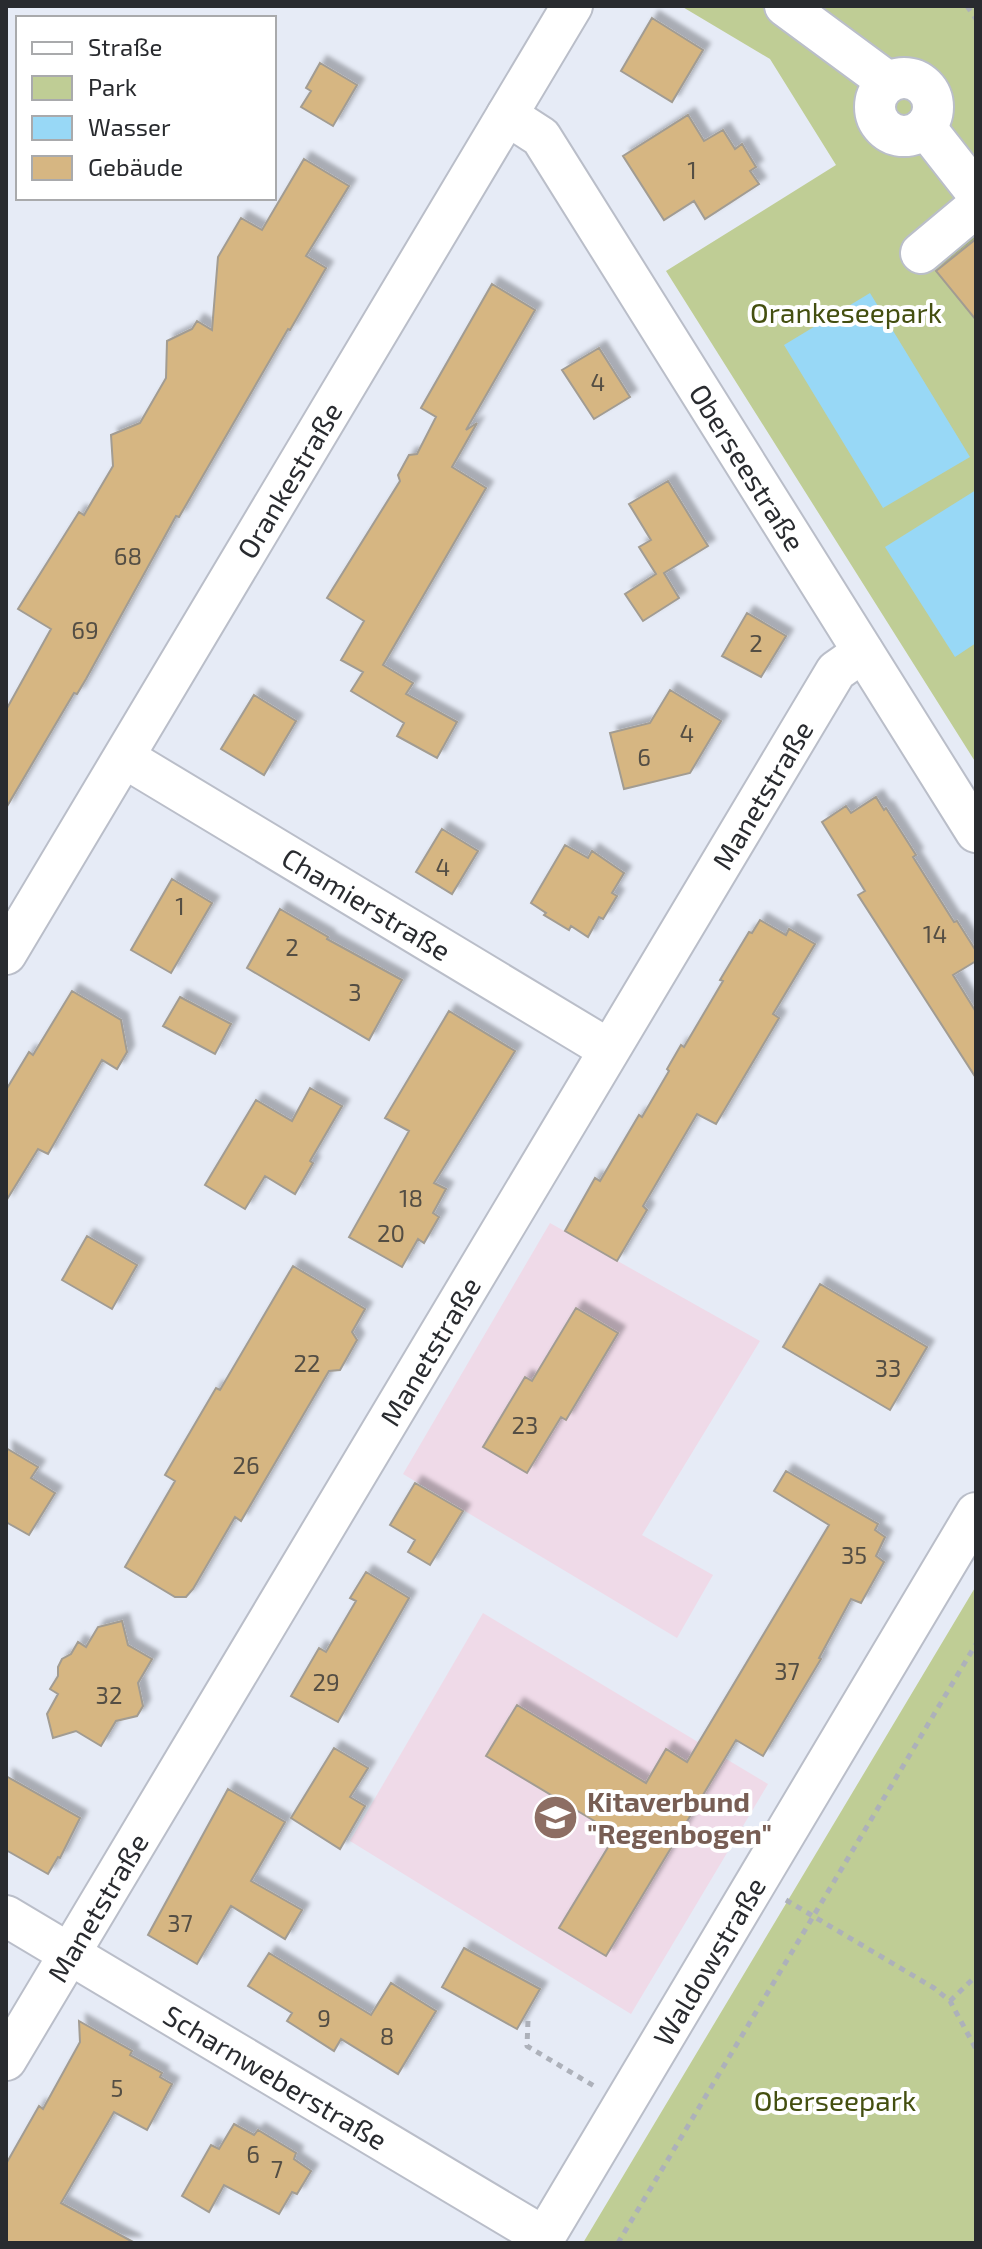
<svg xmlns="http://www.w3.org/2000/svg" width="982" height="2249" font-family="'Exo 2',sans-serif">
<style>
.education{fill:#efdae8}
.green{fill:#bfcd95}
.water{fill:#98d8f6}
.building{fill:#d6b682;stroke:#a29c92;stroke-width:2;filter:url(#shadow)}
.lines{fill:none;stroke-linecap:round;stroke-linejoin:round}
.minor-casing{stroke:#babec9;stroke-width:44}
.path{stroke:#adb1ba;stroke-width:5;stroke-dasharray:6 6;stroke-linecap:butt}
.minor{stroke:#fff;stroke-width:40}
.labels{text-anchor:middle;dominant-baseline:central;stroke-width:8;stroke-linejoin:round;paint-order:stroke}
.number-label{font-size:24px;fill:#544e44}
.park-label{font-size:28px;fill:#444f10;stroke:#fff}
.street-label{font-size:28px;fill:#292b2f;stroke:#fff}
.education-label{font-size:28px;font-weight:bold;fill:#785e54;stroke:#fff;text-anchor:start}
</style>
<defs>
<filter id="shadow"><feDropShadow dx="7" dy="-7" stdDeviation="2" flood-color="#0004"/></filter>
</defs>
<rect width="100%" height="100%" fill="#e6ebf6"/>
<path class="education" d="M550 1223 760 1341 642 1535 713 1575 677 1638 403 1474Z
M483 1613 768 1784 631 2014 350 1841Z"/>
<path class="green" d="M681 6H976V763L666 271 836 165 770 59Z
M976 1586V2243H583Z"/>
<path class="water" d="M870 293 970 457 883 508 784 345Z
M976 490V643L955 657 885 547Z"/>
<path class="building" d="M652 18 703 50 672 102 621 71Z
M320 63 357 85 333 126 301 107 311 91 306 88Z
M688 115 704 141 723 130 735 149 742 144 756 167 750 171 759 184 705 219 694 201 664 220 623 156Z
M304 159 349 186 306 256 326 268 290 330 288 329 179 517 176 516 86 679 77 694 74 693 6 808V710L51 629 18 609 79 512 84 515 113 466 111 435 140 423 166 378 167 341 192 329 197 321 212 330 218 257 241 218 262 230Z
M976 239V320L936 271Z
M492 284 535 310 466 430 477 423 452 467 486 488 383 665 413 683 406 694 457 722 437 758 397 736 404 723 351 691 363 672 341 660 364 621 327 598 400 481 398 475 409 455 417 454 436 417 421 408Z
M599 348 630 397 594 419 562 370Z
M668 481 708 546 664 573 679 598 643 621 625 594 656 574 639 547 651 540 629 504Z
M747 613 786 636 761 677 722 656Z
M670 690 721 721 690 773 624 789 610 733 650 723Z
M254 695 296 721 264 775 221 749Z
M876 797 884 810 886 808 916 855 913 857 954 922 957 921 976 951V961L953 975 976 1012V1078L858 895 865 891 822 822 846 806 851 813Z
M442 829 478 851 452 894 416 872Z
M565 845 588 858 592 851 624 873 612 893 617 896 603 919 599 917 588 937 571 926 569 930 544 915 546 913 531 903Z
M172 879 212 903 171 973 131 950Z
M280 909 328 937 327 939 402 980 369 1040 247 968Z
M760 920 786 935 789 929 815 944 773 1014 779 1018 716 1124 697 1114 643 1206 647 1210 617 1261 565 1231 595 1178 600 1181 639 1115 642 1117 669 1071 667 1069 681 1045 684 1047 723 981 720 980 749 932 752 933Z
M72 991 121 1020 127 1052 117 1069 102 1060 48 1154 38 1149 6 1201V1090L29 1052 33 1055Z
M180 997 231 1024 215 1054 163 1026Z
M449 1011 515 1051 434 1183 446 1189 433 1213 439 1217 424 1243 418 1239 402 1267 349 1237 409 1131 385 1118Z
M310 1088 342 1106 310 1161 313 1163 295 1194 265 1176 245 1209 205 1185 256 1100 292 1121Z
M87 1236 137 1265 112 1309 62 1280Z
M293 1266 365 1309 352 1332 357 1340 340 1370 329 1371 241 1521 235 1517 193 1589 186 1597H175L125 1567 175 1481 165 1475 216 1388 220 1390Z
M820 1284 927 1347 890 1410 783 1347Z
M576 1308 618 1333 566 1420 561 1417 527 1473 483 1447 525 1377 532 1381Z
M6 1448 38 1467 31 1478 55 1493 29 1535 6 1522Z
M786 1471 878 1524 875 1530 885 1537 876 1556 884 1562 861 1603 851 1599 819 1658 821 1659 763 1756 736 1740 606 1956 559 1928 616 1834 486 1756 517 1705 646 1783 666 1749 687 1762 829 1525 774 1491Z
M415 1483 463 1511 430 1565 408 1552 415 1540 390 1525Z
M366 1572 409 1598 338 1722 291 1696 319 1648 326 1652 356 1601 350 1598Z
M122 1621 128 1645 152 1659 138 1683 143 1706 137 1716 116 1721 101 1746 76 1731 53 1738 47 1714 58 1694 50 1689 58 1676V1667L62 1659 71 1654 78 1642 86 1647 98 1627Z
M334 1748 368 1768 350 1797 365 1806 340 1849 291 1818Z
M6 1776 80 1818 60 1858 58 1857 48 1874 6 1850Z
M228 1789 285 1822 251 1881 302 1910 285 1939 231 1906 197 1964 148 1935Z
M464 1948 540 1989 517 2029 442 1987Z
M269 1953 371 2015 391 1983 436 2011 398 2074 341 2039 334 2051 287 2021 292 2013 248 1986Z
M79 2021 132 2051 130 2055 162 2073 160 2077 172 2084 147 2130 114 2112 61 2203 135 2243H6V2164L39 2106 43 2109 80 2042Z
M234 2124 254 2135 258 2130 296 2153 294 2159 311 2171 297 2194 292 2192 279 2214 224 2185 209 2212 182 2196 211 2145 219 2149Z"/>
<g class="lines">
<defs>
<g id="minor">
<path d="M785 6 888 82"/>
<circle cx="904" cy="107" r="29"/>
<path id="s1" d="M507 115 541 137 976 832"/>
<path d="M925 127 976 192"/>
<path d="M921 253 976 207"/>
<path id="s2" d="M125 758 608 1049"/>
<path id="s3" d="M6 954 572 6"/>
<path id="s4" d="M6 1916 544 2237"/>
<path id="s5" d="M6 2060 836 671 863 652"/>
<path id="s6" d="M541 2243 976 1513"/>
</g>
</defs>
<use href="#minor" class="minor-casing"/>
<path class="path" d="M967 6 976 19
M786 1900 934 1988 950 2001 976 2049
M950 2001 976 1976
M528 2021 527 2046 594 2086
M618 2243 976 1644"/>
<use href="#minor" class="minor"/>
</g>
<defs>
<symbol id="school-disc" viewBox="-11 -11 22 22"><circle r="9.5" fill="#8d6e63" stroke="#fff"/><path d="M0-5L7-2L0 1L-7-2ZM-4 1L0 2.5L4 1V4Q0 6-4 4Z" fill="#fff"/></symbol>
</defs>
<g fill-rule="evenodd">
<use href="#school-disc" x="530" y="1792" width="51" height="51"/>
</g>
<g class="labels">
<g class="number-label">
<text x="692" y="169">1</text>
<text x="598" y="381">4</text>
<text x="128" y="555">68</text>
<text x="85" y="629">69</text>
<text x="756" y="642">2</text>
<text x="687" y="732">4</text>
<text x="644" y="756">6</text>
<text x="443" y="866">4</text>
<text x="180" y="905">1</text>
<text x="935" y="933">14</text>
<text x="292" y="946">2</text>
<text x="355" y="991">3</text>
<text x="411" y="1197">18</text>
<text x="391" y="1232">20</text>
<text x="307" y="1362">22</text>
<text x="888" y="1367">33</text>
<text x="525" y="1424">23</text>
<text x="246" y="1464">26</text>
<text x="854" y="1554">35</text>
<text x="787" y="1670">37</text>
<text x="326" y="1681">29</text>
<text x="109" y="1694">32</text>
<text x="180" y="1922">37</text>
<text x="324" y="2017">9</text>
<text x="387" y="2035">8</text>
<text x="117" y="2087">5</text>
<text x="253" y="2153">6</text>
<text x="277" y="2168">7</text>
</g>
<g class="park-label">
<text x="846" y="312">Orankeseepark</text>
<text x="835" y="2100">Oberseepark</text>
</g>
<g class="street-label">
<text stroke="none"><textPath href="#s1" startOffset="430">Oberseestraße</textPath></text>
<text stroke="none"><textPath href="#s3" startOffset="552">Orankestraße</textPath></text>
<text stroke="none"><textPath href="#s5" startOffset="1474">Manetstraße</textPath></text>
<text stroke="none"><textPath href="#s2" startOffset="282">Chamierstraße</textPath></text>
<text stroke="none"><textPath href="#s5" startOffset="826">Manetstraße</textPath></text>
<text stroke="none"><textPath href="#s5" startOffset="178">Manetstraße</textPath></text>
<text stroke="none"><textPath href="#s6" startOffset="328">Waldowstraße</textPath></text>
<text stroke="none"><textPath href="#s4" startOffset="314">Scharnweberstraße</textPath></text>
</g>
<g class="education-label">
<text x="587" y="1801">Kitaverbund<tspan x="587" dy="32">"Regenbogen"</tspan></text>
</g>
</g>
<rect width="982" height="2249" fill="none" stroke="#292b2f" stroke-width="16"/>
<rect x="16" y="16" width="260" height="184" fill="#ffffff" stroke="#a9aaac" stroke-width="2"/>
<rect x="32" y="42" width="40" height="12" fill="#ffffff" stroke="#a9aaac" stroke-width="2"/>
<text x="88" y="56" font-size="24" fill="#292b2f">Straße</text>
<rect x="32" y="76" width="40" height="24" fill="#bfcd95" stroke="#a9aaac" stroke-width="2"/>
<text x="88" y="96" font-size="24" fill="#292b2f">Park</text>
<rect x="32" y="116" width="40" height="24" fill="#98d8f6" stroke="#a9aaac" stroke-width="2"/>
<text x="88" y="136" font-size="24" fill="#292b2f">Wasser</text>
<rect x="32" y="156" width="40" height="24" fill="#d6b682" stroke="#a9aaac" stroke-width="2"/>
<text x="88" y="176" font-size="24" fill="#292b2f">Gebäude</text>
</svg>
